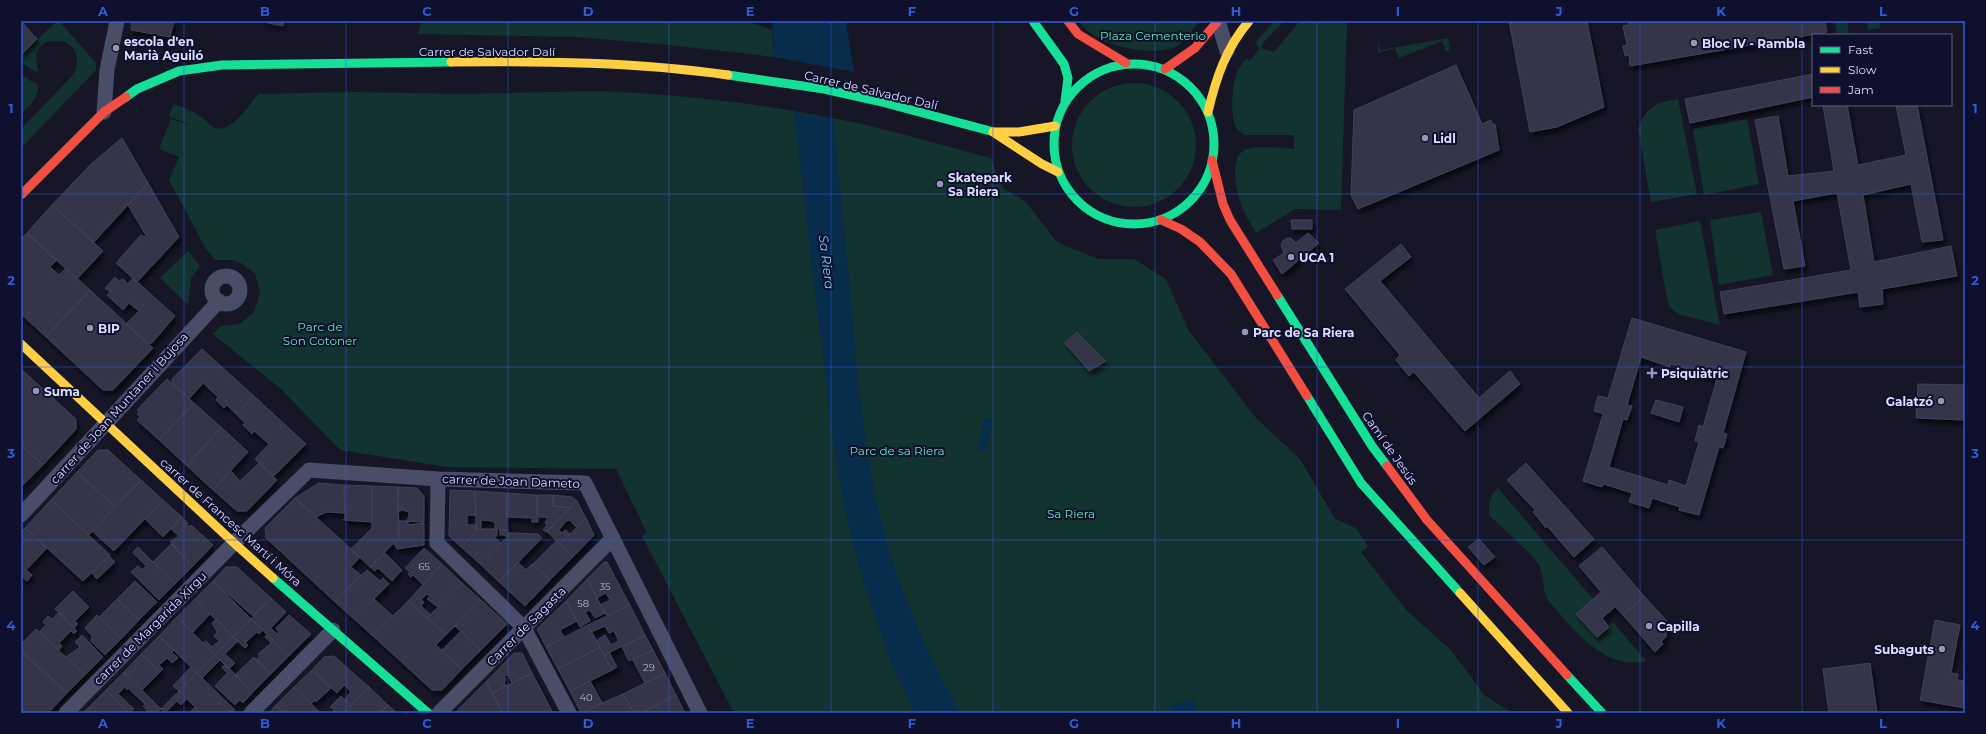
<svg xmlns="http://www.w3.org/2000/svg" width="1986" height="734" font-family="Montserrat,sans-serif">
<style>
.green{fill:#12332f}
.water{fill:#072c4c}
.building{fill:#343548;stroke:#41415a;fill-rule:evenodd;filter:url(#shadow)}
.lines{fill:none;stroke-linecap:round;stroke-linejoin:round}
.street{stroke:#4a4d68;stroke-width:15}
.fast{stroke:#16e098;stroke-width:9}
.slow{stroke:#ffcf43;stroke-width:9}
.jam{stroke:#f24e42;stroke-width:9}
.grid{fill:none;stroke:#305cdc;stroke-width:1;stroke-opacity:0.55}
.poi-dot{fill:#9698b3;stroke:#0f0f2e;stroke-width:1.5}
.labels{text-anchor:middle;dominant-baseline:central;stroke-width:4;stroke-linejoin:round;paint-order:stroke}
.number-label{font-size:10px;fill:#b1b4d1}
.park-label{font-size:12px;fill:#5aecae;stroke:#0f0f2e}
.poi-label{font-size:12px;font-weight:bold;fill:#dbdeff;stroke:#0f0f2e;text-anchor:start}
.street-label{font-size:12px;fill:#dbdeff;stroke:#0f0f2e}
.water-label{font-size:13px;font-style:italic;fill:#69d4ff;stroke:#0f0f2e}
.neatline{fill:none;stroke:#305cdc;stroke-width:1.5}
.grid-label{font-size:13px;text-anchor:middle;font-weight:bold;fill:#305cdc}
</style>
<defs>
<filter id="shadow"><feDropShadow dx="2.5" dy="4.5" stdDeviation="2" flood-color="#0009"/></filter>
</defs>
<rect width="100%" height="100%" fill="#161627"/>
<path class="green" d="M57 21H59L96 63V70L21 148V129L73 75C76 70 77 66 77 60 76 42 61 39 46 42 33 50 36 59 38 72L32 70 21 62V55Z
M421 21H747L772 30 774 57 668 45 577 37 418 34Z
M1080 21H1198V23C1193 29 1181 45 1175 47 1151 58 1091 45 1080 21Z
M1275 21H1284L1263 43 1261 48 1274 52 1300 21H1347L1341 210 1295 209 1256 233C1252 225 1246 217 1243 209 1237 195 1227 155 1247 149 1261 145 1279 148 1294 149V135H1245C1242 133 1238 131 1236 127 1230 117 1232 85 1236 75 1238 69 1242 64 1246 58L1250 61 1260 48 1256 45 1258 39Z
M1835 21H1847L1849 33 1837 35Z
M1867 21H1878L1881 28 1868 30Z
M1378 38 1380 50 1448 38 1450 51H1446L1442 41 1399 58 1395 48 1378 53Z
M21 75 38 85C39 97 30 106 21 114Z
M1072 145a62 62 0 1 1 124 0a62 62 0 1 1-124 0Z
M594 91C684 94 774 105 862 124 905 134 948 147 991 158L999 181 1004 189 1025 201 1057 242 1098 259H1134L1166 279 1189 331 1256 418 1300 459 1335 519 1356 528 1368 547 1361 552 1407 611 1451 650 1484 695 1512 713H734L642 536 647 533 616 469 447 467 340 450 282 390 213 334 221 326 239 324 253 313 256 307 260 291 255 274 241 263 232 260H215L206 249 169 180 179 157 159 149 171 119 192 126 169 116 174 104C182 107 190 110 197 114 204 118 209 125 215 128 231 133 250 105 258 94L352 92 462 94Z
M1678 99 1697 194 1651 202 1638 129C1647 106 1654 103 1678 99Z
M1747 119 1759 184 1704 195 1693 129Z
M1761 212 1773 275 1719 285 1710 220Z
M1700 221 1720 325 1678 314 1670 307 1667 299 1655 230Z
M188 251 200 266 191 278 188 305 160 278Z
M1498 488 1593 599 1577 614 1597 637 1613 622 1646 661C1605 672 1571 627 1548 600 1542 590 1544 579 1540 567 1535 556 1500 526 1489 515 1488 504 1490 495 1498 488Z"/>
<path class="water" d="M772 21H846L854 72 774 57Z
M794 112 833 119C839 181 846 242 851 303 858 380 864 457 884 532 901 595 928 656 960 713H915L891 663 863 581 848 523 836 462 828 401Z
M984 418 992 419 987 451 979 449Z
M1194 699 1195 713H1171L1170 706Z"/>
<path class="building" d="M21 21 37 39 21 55Z
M132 21H174L170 37 131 30Z
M260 21H284L283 26Z
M1509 21H1587L1604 107 1557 127 1530 132Z
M1628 21H1825L1827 32 1630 66 1629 55 1625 56 1623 46 1627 45 1623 26 1629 25Z
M1456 65 1482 124 1491 120 1493 125 1495 124 1499 150 1358 209 1351 195 1354 110Z
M1813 74V97L1690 123 1685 99Z
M1823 105H1847L1858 165 1906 155 1896 105H1917L1943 240 1922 242 1911 184 1863 195 1874 262 1951 246 1957 276 1882 289 1883 304 1860 307 1858 292 1724 314 1720 292 1851 270 1837 193 1793 201 1805 266 1784 269 1755 120 1778 116 1788 176 1834 171Z
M122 138 148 183 94 242 52 205 91 164Z
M148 183 179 237 137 282 116 263 141 235 144 237 148 234H145L128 205Z
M52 205 103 251 77 279 27 233Z
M1291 220H1312V229H1292Z
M27 233 57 260 50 267 59 275 66 268 90 290 46 337 21 314V239Z
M1308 233 1319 243 1282 274 1273 260 1284 253 1281 245 1283 241 1287 238H1291L1296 243Z
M1401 244 1411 257 1380 281 1479 398 1510 371 1520 384 1465 431 1414 372 1409 376 1396 360 1400 355 1345 289Z
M115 277 119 281 123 279 128 284 133 278 175 316 152 343H147L126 324 139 311 129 303 123 310 107 295 110 292 105 288Z
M90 290 153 348 113 390H103L46 337Z
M1632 318 1746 352 1723 433 1727 434 1723 448 1719 447 1699 515 1679 510 1680 507 1652 498 1649 508 1629 502 1632 493 1604 484 1602 487 1583 481 1603 414 1594 411 1598 396 1608 398ZM1641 357 1670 367V364L1688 369 1687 372 1717 379 1703 427 1699 425 1695 441 1699 442 1686 486 1669 480 1668 485 1609 467 1623 419 1627 420 1632 406 1627 405Z
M1077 332 1106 361 1089 371 1065 343Z
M202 349 254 396 236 414 227 405 224 408 216 400 218 397 203 383 189 399 172 383V379Z
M21 369 76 419V429L43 465 21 445Z
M167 379 194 403 159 440 137 420 140 417 137 414 140 412 137 410Z
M1918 384 1965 385V420L1916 418Z
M254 396 306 444 275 475H272L255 459 269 444 254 431 252 434 243 425 245 423 236 414Z
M1656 400 1683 407 1679 422 1651 413Z
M194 403 221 427 187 466 159 440Z
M221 427 248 452 213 490 187 466Z
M21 445 43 465 21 487Z
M98 450H108L141 480 115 507 77 472Z
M259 463 277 480 247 511H237L213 490 231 471 240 481Z
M1526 463 1594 539 1574 557 1547 526 1546 528 1533 512 1535 510 1507 480Z
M77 472 115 507 89 535 51 500Z
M141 480 163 500 114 551 92 531Z
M319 483 344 485 345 513 326 512 316 517 295 498Z
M344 485 372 486V522L343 520 345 518Z
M372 486 398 487 399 538 370 567 351 549 372 528Z
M398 487 417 488 424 496V522L406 521 409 517V512L402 510 398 512Z
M450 490 475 491 476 515H467V525H476L477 531 461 547 449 536Z
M475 491 506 493 507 530 495 529V523L492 521 481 520V529H476Z
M506 493 537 495 538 522H532V518L507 517Z
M537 495H553V506L570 508 546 532 543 530 547 525 545 523 548 517H539V514L537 515Z
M553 495 572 497 577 501 570 508 553 506Z
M295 498 360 557 351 567 361 575 335 602 266 538 265 528Z
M51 500 110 555 83 581 25 528Z
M163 500 182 517 163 537 145 519Z
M577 501 586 518 576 527 570 520 566 521 559 530 562 533 565 530 570 534 560 544 547 532Z
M182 517 188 523 182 530 183 531 188 525 190 527 191 525 213 545 193 566 170 542 179 536 171 529Z
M586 518 594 535 573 557 560 544Z
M398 521H408V525L424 523V545L397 549 394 544 399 538Z
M25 528 47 548 26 570 32 575 27 581 21 576V532Z
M476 529H497V536H493L501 543 480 564 461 547 477 531Z
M500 530H507L508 533H511L507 538 505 535H500Z
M511 533 538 534 542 538 499 582 480 564Z
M1479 539 1495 557 1484 565 1468 547Z
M556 541 573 557 550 580 533 564Z
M171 544 193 566 175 584 153 562Z
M138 547 175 584 159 600 131 572 138 566 142 570 146 566 134 554 133 552Z
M1602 547 1644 596 1623 615 1615 607 1602 618 1609 627 1597 637 1576 614 1601 592 1579 566Z
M424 548 442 564 423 585 413 575 411 577 408 574 410 572 405 568Z
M385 553 402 570 392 581 378 568 375 571 370 567Z
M109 556 115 562 97 579 92 573Z
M518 562 526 570 532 564 550 580 525 606 499 582Z
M604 562H607L630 605 607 616 600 605 610 600 606 593 597 598 587 579Z
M442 564 462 583 438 607 427 599 430 596 427 594 421 600 424 602 421 606 431 615 427 618 408 601Z
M226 567H237L271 598 253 616 213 581Z
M367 570 380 581 383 578 389 584 354 619 335 602Z
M587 579 605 613 595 618 590 610 585 612 590 621 580 627 566 601Z
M135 581 157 602 139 620 117 599Z
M213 581 251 619 233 637 195 599Z
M462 583 481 600 446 635 427 618Z
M73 591 89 607 75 621 78 624 74 628 55 609Z
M1644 596 1667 621 1664 624 1667 628 1666 637 1661 642 1663 644 1655 652 1623 615Z
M271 598 286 612 271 628 277 634 279 632 276 628 289 615 311 634 289 656 251 619Z
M117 599 139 620 121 639 99 617Z
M195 599 210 614 193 632 177 617Z
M374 599 393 616 373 636 354 619Z
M481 600 507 624 481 650 455 626Z
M408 601 446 635 436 645 462 669 442 690H432L373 636Z
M566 601 577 621 560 630 564 637 546 647 537 629Z
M630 605 645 635 604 655 596 641 605 635 611 645 619 641 614 631 609 633 605 626 591 632 588 625Z
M59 612 77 631 74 634 71 631 59 643 62 646 59 650 39 632 46 625 43 622 48 616 52 619Z
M97 615 121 639 105 655 91 641 92 636 85 628Z
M177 617 215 655 197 673 159 636Z
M216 619 233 637 215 655 203 643 206 641 212 647 219 641 214 636 217 632 212 623Z
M251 619 263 630 259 634 257 632 245 643 248 645 245 648 233 637Z
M1935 620 1960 625 1951 673 1958 674 1957 680 1965 681V708L1920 700Z
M588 625 600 647 558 669 546 647Z
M36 629 85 675 67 693 21 651V644Z
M461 631 481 650 462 669 441 651Z
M267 634 289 656 271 674 256 660 260 656 258 654 271 643 265 637Z
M82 635 103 657 85 675 66 657 80 647 75 642Z
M645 635 653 650 629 661 622 647Z
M159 636 174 650 172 652 178 658 172 663 167 658 159 665 163 669 160 672 141 654Z
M233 637 238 641 225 654 235 663 229 669 215 655Z
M600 647 612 670 570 691 558 669Z
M653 650 665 673 645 683 633 660Z
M21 651 67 693 48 713H21Z
M609 652 617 667 612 670 604 655Z
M514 653H522L532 673 512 683 508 675 504 676 506 680 504 682 506 686 492 693 486 682Z
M141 654 160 672 142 690 124 672Z
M215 655 220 660 202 678 197 673Z
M334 656 369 687 351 706 344 700 351 692 344 685 337 693 312 670 324 657Z
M254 657 271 674 253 692 235 675Z
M1870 663 1877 713H1829L1823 669Z
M225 664 253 692 243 703 240 700 235 705 215 686 227 673 222 667Z
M191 667 197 673 179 691 173 686Z
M312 670 331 688 316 702 315 700 311 704 294 687Z
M124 672 161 709 157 713H149L143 706 145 704 128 688 127 690 125 687 118 694 134 709 129 713 106 690Z
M197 673 235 710 233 713H201L179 691Z
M532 673 553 713H503L492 693Z
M665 673 676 695 641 713H634L623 694Z
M590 681 602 703 581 713 570 691Z
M486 682 503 713H455Z
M294 687 311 704 321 713H284L276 705Z
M369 687 388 705 379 713H346L345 712Z
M106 690 129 713H93L88 708Z
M179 691 187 699 181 705 177 701 165 713 161 709Z
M623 694 634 713H584L602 703Z
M676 695 685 713H641Z
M341 696 351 706 344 713H332L334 710 330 707Z
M276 705 284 713H269Z
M388 705 397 713H379Z
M195 707 201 713H189Z
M88 708 93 713H83Z"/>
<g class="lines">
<path class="street" d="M1218 21 1227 51
M104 112 107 70 117 21
M212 290a14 14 0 1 1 28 0a14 14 0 1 1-28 0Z
M438 479 437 543 524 628 569 713
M21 515 219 301
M66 713 234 543 309 470 438 479 585 483 700 713
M251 713 333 630
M439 713 613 538"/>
<path class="fast" d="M1033 21 1064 64 1068 78 1065 101
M1054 144a80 80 0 1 1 160 0a80 80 0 1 1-160 0Z
M728 75 824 89 878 101 994 132
M126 97 137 89 179 71 222 65 451 62
M1277 295 1372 446 1387 466
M1307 396 1361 483 1460 593
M273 578 428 713
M1567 675 1602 713"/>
<path class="slow" d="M451 62C542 61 637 62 728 75
M1208 112C1216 78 1226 48 1249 21
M993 132 1042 164 1058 172
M994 132H1019L1055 126
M21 344 234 543 273 578
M1460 593 1568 713"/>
<path class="jam" d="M1068 21 1078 34 1126 63
M1165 69 1195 48 1218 21
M1212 160 1223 204 1230 220 1277 295
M21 195 104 112 126 97
M1161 220 1181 229 1200 242 1231 274 1307 396
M1387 466 1427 520 1567 675"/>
</g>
<path class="grid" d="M184 21V713M346 21V713M508 21V713M669 21V713M831 21V713M993 21V713M1155 21V713M1317 21V713M1478 21V713M1640 21V713M1802 21V713M21 194H1965M21 367H1965M21 540H1965"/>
<g class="poi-dot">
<circle cx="1694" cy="43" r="4"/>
<circle cx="116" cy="48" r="4"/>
<circle cx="1425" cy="138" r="4"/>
<circle cx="940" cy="184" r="4"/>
<circle cx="1291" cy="257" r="4"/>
<circle cx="90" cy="328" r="4"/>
<circle cx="1245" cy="332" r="4"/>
<path d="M1650 367h4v4h4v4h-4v4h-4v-4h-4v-4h4z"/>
<circle cx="36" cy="391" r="4"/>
<circle cx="1941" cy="401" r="4"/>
<circle cx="1649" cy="626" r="4"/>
<circle cx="1942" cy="649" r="4"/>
</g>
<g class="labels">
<g class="number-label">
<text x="424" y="566">65</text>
<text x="605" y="586">35</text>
<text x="583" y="603">58</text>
<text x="649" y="667">29</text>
<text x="586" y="697">40</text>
</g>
<g class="park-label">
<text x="1153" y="35">Plaza Cementerio</text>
<text x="320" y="326">Parc de<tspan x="320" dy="14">Son Cotoner</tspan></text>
<text x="897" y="450">Parc de sa Riera</text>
<text x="1071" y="513">Sa Riera</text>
</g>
<g class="poi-label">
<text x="124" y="41">escola d'en<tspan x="124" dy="14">Marià Aguiló</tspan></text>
<text x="1702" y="43">Bloc IV - Rambla</text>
<text x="1433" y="138">Lidl</text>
<text x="948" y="177">Skatepark<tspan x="948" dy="14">Sa Riera</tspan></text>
<text x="1299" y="257">UCA 1</text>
<text x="98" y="328">BIP</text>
<text x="1253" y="332">Parc de Sa Riera</text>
<text x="1661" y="373">Psiquiàtric</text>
<text x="44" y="391">Suma</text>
<text x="1933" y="401" text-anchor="end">Galatzó</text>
<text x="1657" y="626">Capilla</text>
<text x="1934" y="649" text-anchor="end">Subaguts</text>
</g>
<g class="street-label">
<text x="487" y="51">Carrer de Salvador Dalí</text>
<text transform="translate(871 90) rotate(13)">Carrer de Salvador Dalí</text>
<text transform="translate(119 408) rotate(-48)">carrer de Joan Muntaner i Bujosa</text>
<text transform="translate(1390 448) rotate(55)">Camí de Jesús</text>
<text transform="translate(511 481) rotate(2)">carrer de Joan Dameto</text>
<text transform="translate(231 522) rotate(42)">carrer de Francesc Martí i Móra</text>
<text transform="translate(526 626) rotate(-45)">Carrer de Sagasta</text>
<text transform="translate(150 628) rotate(-45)">carrer de Margarida Xirgu</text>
</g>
<g class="water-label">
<text transform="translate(827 262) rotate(83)">Sa Riera</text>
</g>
</g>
<rect width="1986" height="734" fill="none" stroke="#0f0f2e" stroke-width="44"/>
<rect x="1812" y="34" width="140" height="72" fill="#0f0f2e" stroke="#616282"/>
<rect x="1820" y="47" width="20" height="6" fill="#16e098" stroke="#616282"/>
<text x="1848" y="54" font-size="12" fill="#dbdeff">Fast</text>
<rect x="1820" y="67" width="20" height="6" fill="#ffcf43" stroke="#616282"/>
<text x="1848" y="74" font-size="12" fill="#dbdeff">Slow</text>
<rect x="1820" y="87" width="20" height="6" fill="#f24e42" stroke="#616282"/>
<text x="1848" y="94" font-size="12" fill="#dbdeff">Jam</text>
<rect x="22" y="22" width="1942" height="690" class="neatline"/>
<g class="grid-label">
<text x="103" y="16">A</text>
<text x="265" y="16">B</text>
<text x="427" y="16">C</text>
<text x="588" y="16">D</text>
<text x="750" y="16">E</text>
<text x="912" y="16">F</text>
<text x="1074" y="16">G</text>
<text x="1236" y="16">H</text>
<text x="1398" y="16">I</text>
<text x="1559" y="16">J</text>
<text x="1721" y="16">K</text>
<text x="1883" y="16">L</text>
<text x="11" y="113">1</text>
<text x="1975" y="113">1</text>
<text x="11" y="285">2</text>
<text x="1975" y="285">2</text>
<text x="11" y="458">3</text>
<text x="1975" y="458">3</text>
<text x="11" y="630">4</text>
<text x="1975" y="630">4</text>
<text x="103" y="728">A</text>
<text x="265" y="728">B</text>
<text x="427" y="728">C</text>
<text x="588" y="728">D</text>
<text x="750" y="728">E</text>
<text x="912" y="728">F</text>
<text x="1074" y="728">G</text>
<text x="1236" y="728">H</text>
<text x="1398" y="728">I</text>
<text x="1559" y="728">J</text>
<text x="1721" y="728">K</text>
<text x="1883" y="728">L</text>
</g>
</svg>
